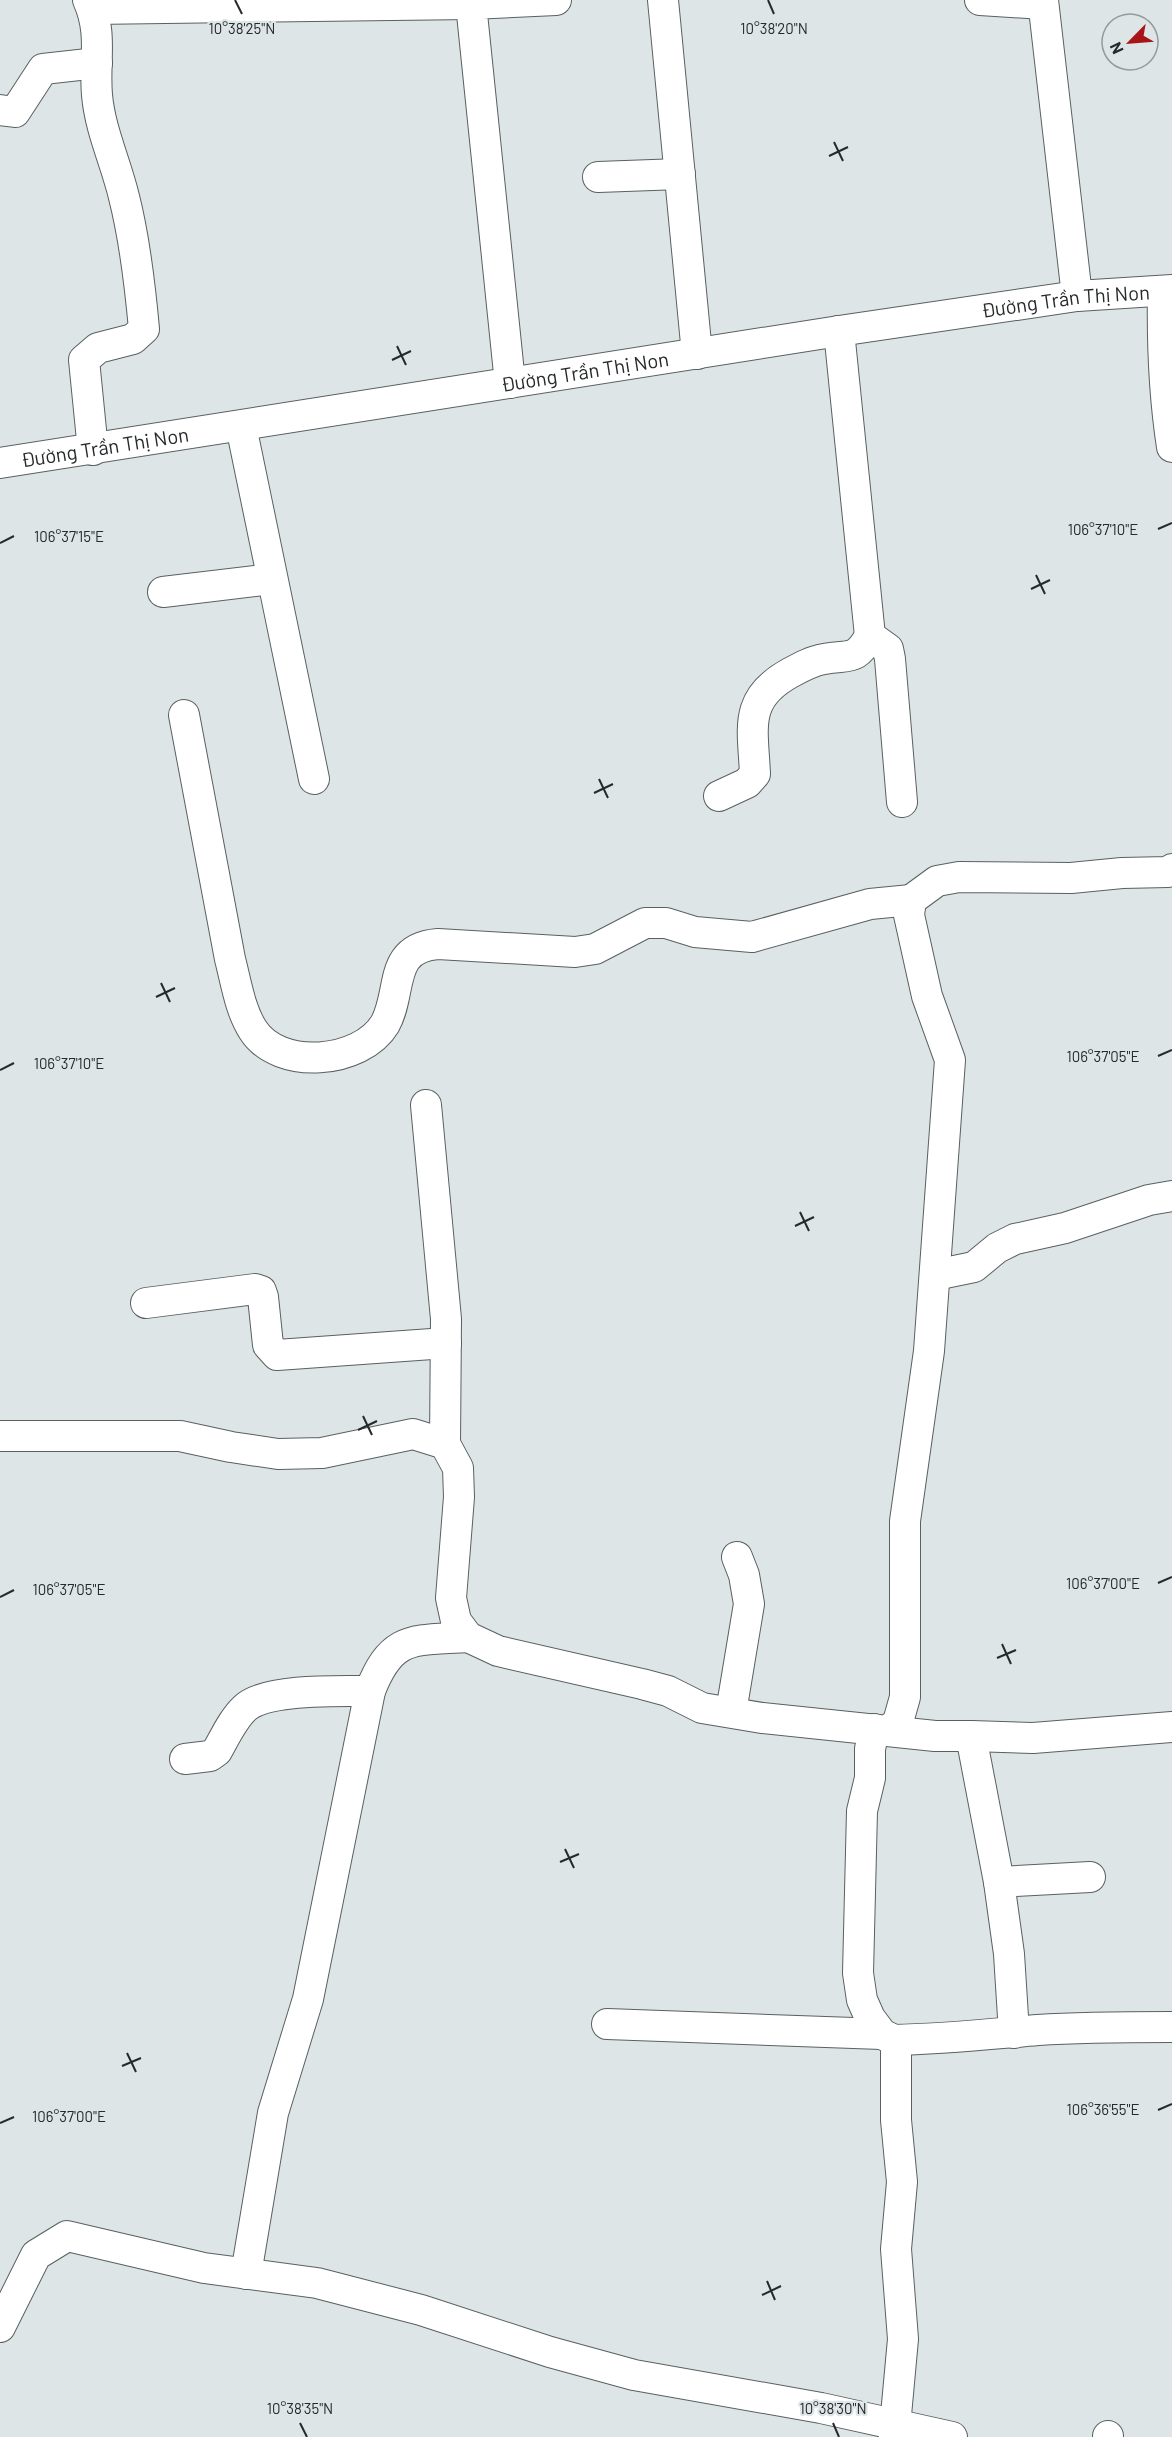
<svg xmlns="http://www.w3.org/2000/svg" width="1172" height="2437" font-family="Barlow,sans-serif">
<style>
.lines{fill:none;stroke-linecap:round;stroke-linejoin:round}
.minor-casing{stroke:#596061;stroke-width:32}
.minor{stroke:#fff;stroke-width:30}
.ticks{fill:none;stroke:#272a2b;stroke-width:2}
.labels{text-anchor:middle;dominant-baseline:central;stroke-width:4.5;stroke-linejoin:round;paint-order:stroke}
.street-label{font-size:20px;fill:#272a2b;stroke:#dde5e7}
.ticks-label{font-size:15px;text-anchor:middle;fill:#272a2b;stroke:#dde5e7;stroke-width:4.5;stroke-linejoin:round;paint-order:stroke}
</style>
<rect width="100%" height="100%" fill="#dde5e7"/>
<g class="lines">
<defs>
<g id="minor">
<path d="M88 0C103 33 94 61 97 95 100 130 116 163 124 197 135 240 140 285 144 329L133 339 98 348 84 360 93 450"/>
<path d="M663 0 697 354"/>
<path d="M980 0 1043 4"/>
<path d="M1043 0 1077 296"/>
<path d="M92 9 471 4"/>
<path d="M0 110 15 112 43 69 97 63"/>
<path d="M598 177 680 174"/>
<path d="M1163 291C1162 343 1164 395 1172 447"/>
<path d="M839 331 870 636 888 649 890 659 902 802"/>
<path d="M510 383 471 4 556 0"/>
<path d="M241 426 314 779"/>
<path id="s1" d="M0 463 839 331 1077 296 1172 290"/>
<path d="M163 592 272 579"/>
<path d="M184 715 230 959C236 982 240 1010 253 1030 279 1071 361 1064 385 1024 403 992 387 948 438 944L575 952 595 949 645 923H666L695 932 752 937 870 904 911 900"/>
<path d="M719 796 747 783 755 774C753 728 743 699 790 673 801 667 812 661 824 659 850 654 855 662 870 636"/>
<path d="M426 1105 446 1319 445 1444"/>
<path d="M935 1275 974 1267 997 1248 1015 1239 1065 1228 1149 1200 1172 1196"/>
<path d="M146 1303 255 1289 261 1291 263 1297 268 1345 277 1355 446 1343"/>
<path d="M0 1436H180L231 1447 278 1454 322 1453 413 1434 445 1444 458 1468 459 1497 451 1598 456 1621 468 1637 498 1651 642 1684 668 1691 702 1708 762 1718 935 1736H971L1033 1738 1172 1727"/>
<path d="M731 1712 749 1604 744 1575 737 1557"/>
<path d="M874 1729 870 1749V1778L862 1811 858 1973 862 2000 870 2018 882 2034 894 2040 896 2049V2120L902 2182 896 2249 903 2339 894 2437"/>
<path d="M888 1731 898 1722 905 1697V1521L929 1351 950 1060 927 996 909 915 911 900 937 881 959 877 1071 878 1122 873 1168 872 1172 869"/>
<path d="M971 1736 999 1882 1009 1954 1014 2033"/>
<path d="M185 1759 210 1756 217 1751C225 1737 233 1719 245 1708 266 1688 341 1691 370 1691"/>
<path d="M999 1882 1090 1877"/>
<path d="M607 2024 882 2034"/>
<path d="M894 2040C943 2039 990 2034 1038 2030 1082 2027 1127 2027 1172 2027"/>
<path d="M246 2274 273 2113 308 1999 370 1691C392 1634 413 1641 468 1637"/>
<path d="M0 2327 36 2255 67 2236 204 2268 317 2283 421 2310 550 2352 634 2375 821 2408 952 2437"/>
<path d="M1108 2437V2436"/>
</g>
</defs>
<use href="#minor" class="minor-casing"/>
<use href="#minor" class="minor"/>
</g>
<path class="ticks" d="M235 0 242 14M768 0 774 14M834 142 843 161M829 156 848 147M397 346 406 365M392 360 411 351M1158 529 1172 523M0 543 14 536M1036 575 1045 594M1031 589 1050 580M599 779 608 798M594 793 613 784M161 983 170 1002M156 997 175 988M1158 1056 1172 1050M0 1070 14 1063M800 1212 809 1231M795 1226 814 1217M363 1416 372 1435M358 1430 377 1421M1158 1583 1172 1577M0 1597 14 1590M1002 1644 1011 1664M997 1658 1016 1650M565 1849 574 1868M560 1862 579 1854M127 2053 136 2072M122 2066 141 2058M1158 2110 1172 2104M0 2123 14 2117M767 2281 775 2300M762 2295 781 2286M300 2423 307 2437M833 2423 839 2437"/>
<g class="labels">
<g class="street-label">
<text stroke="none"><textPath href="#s1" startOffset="1078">Đường Trần Thị Non</textPath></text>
<text stroke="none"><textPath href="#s1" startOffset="592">Đường Trần Thị Non</textPath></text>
<text stroke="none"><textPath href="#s1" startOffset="106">Đường Trần Thị Non</textPath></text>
</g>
</g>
<g class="ticks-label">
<text x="242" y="34">10°38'25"N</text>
<text x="774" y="34">10°38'20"N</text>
<text x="1103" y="535">106°37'10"E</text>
<text x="69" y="542">106°37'15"E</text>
<text x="1103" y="1062">106°37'05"E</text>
<text x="69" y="1069">106°37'10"E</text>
<text x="1103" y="1589">106°37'00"E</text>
<text x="69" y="1595">106°37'05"E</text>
<text x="1103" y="2115">106°36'55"E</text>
<text x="69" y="2122">106°37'00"E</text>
<text x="300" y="2414">10°38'35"N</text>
<text x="833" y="2414">10°38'30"N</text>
</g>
<g transform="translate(1130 42) rotate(245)"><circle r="28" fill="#dde5e7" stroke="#949a9c" stroke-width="1.5"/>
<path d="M0-4.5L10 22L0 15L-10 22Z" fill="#a91419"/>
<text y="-9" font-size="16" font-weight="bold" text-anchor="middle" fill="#272a2b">N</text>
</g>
</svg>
